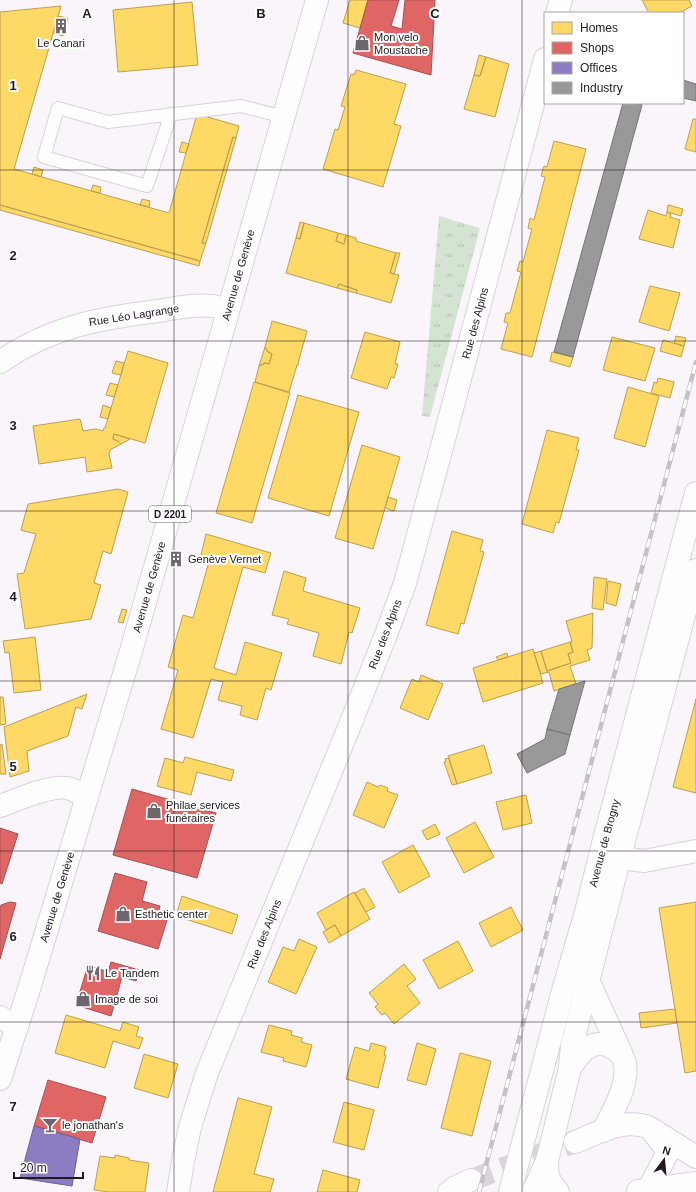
<svg xmlns="http://www.w3.org/2000/svg" width="696" height="1192" font-family="Arial,sans-serif">
<style>
.park{fill:url(#park-tufts)}
.homes{fill:#ffd966;stroke:#bd9f52}
.shops{fill:#e06666;stroke:#a74f52}
.offices{fill:#8e7cc3;stroke:#6e5e93}
.industry{fill:#999;stroke:#757376}
.lines{fill:none;stroke-linecap:round;stroke-linejoin:round}
.street-tunnel{stroke:#dad4db;stroke-width:22;stroke-dasharray:22 11;stroke-linecap:butt}
.lane-casing{stroke:#d9d2db;stroke-width:14}
.street-casing{stroke:#d9d2db;stroke-width:24}
.secondary-casing{stroke:#d9d2db;stroke-width:24}
.primary-casing{stroke:#d9d2db;stroke-width:24}
.lane{stroke:#fefefe;stroke-width:12}
.street{stroke:#fefefe;stroke-width:22}
.secondary{stroke:#fefefe;stroke-width:22}
.primary{stroke:#fefefe;stroke-width:22}
.rail-casing{stroke:#c4c2c5;stroke-width:4.5}
.rail{stroke:#fff;stroke-width:3;stroke-dasharray:9;stroke-linecap:butt}
.grid{fill:none;stroke:#221923;stroke-width:1;stroke-opacity:0.55}
.labels{text-anchor:middle;dominant-baseline:central;stroke-width:4;stroke-linejoin:round;paint-order:stroke}
.shield{fill:#fff;stroke:#645e65;stroke-width:1}
.shield-label{font-size:10px;font-weight:bold;fill:#221923}
.poi-label{font-size:11px;fill:#221923;stroke:#fff;text-anchor:start}
.street-label{font-size:11px;fill:#221923;stroke:#fff}
.grid-label{font-size:13px;text-anchor:middle;font-weight:bold;fill:#221923;stroke:#fff;stroke-width:4;stroke-linejoin:round;paint-order:stroke}
</style>
<defs>
<pattern id="park-tufts" width="24" height="20" patternUnits="userSpaceOnUse"><rect width="24" height="20" fill="#d5e4d2"/><path d="M3 7l-1-3M5 7V3M7 7l1-3M15 17l-1-3M17 17v-4M19 17l1-3" fill="none" stroke="#b7c3b4"/></pattern>
</defs>
<rect width="100%" height="100%" fill="#faf5fb"/>
<path class="park" d="M439 216 480 228 430 417 422 416Z"/>
<path class="homes" d="M350 0H368L360 28 343 23Z
M642 0H689L692 6 679 13H649Z
M192 2 198 65 118 72 113 10Z
M61 6 14 169 169 213 197 114 239 126 236 138 233 137 202 243H206L200 261 0 205V12Z
M58 16 68 18 63 36 53 33Z
M479 55 486 57 480 76 474 75Z
M486 57 509 64 495 117 464 109 474 75 480 76Z
M356 70 406 84 394 124 401 126 383 187 323 169 335 129 338 130 341 120 345 107 341 106 351 74 354 75Z
M693 119H696V152L685 149Z
M233 137 236 138 206 243H202Z
M554 141 586 149 532 357 501 349 508 323 504 322 506 313H510L521 272 517 271 520 261 523 262 532 229 528 228 530 218 534 220 545 177 541 176 544 166 547 167Z
M182 142 189 144 186 153 179 152Z
M34 167 43 170 41 177 32 174Z
M93 185 101 187 100 193 91 191Z
M142 199 150 201 149 207 140 205Z
M0 205 200 261 199 266 0 210Z
M668 205 683 209 681 216 667 212Z
M648 210 666 216 667 212 671 214 670 217 680 220 673 248 639 239Z
M300 222 304 223 300 239 296 238Z
M304 223 338 233 336 241 344 244 346 235 356 238V241L396 253 390 273 399 275 391 303 356 293 357 290 339 284 337 288 286 273 296 238 300 239Z
M338 233 346 235 344 244 336 241Z
M396 253H400L394 274 390 273Z
M339 284 357 290 356 293 337 288Z
M650 286 680 293 669 331 639 322Z
M272 321 307 331 298 363 299 364 297 365 289 392 255 382 259 366 265 363 269 364 272 354 268 352 265 347Z
M365 332 400 342 395 364H398L394 378 391 377 387 389 351 378Z
M676 336 686 338 684 346 674 343Z
M612 337 655 348 645 381 603 370Z
M663 340 684 346 681 357 660 351Z
M265 347 268 352 272 354 269 364 265 363 259 366Z
M128 351 168 363 145 443 114 434 113 439 118 441 121 444 110 450 109 454 112 468 87 472 85 457 39 464 33 426 80 419 83 431 96 429 103 431 104 428H105Z
M552 352 573 357 570 367 550 361Z
M116 361 124 363 121 375 112 373Z
M658 378 674 382 670 398 651 393 654 382 657 383Z
M254 382 290 393 252 523 216 513Z
M110 383 118 385 114 397 106 395Z
M628 387 659 396 645 447 614 438Z
M298 395 359 412 329 516 268 498Z
M103 405 111 408 108 419 100 417Z
M547 430 579 438 576 450H579L559 523 556 522 553 533 522 524Z
M114 434 130 439 121 444 118 441 113 439Z
M362 445 400 457 373 549 335 538Z
M118 489 128 492 111 554 103 551 94 583 101 585 91 619 25 629 17 574 24 573 36 534 21 530 28 504Z
M388 497 397 500 394 511 385 508Z
M452 531 483 540 480 551 484 552 464 624 461 623 458 634 426 625Z
M206 534 271 553 265 573 243 567 214 668 236 675 245 642 282 653 271 690 266 688 257 720 240 715 242 706 218 700 223 682 211 679 193 738 161 729 178 670 168 667 183 615 193 618 210 558 201 555Z
M176 552 181 553 177 566 172 565Z
M284 571 306 578 303 591 360 608 352 633 349 632 341 664 313 656 319 633 287 624 289 619 272 615Z
M594 577 607 579 603 610 592 608Z
M608 581 621 584 616 606 606 603Z
M122 609 127 610 123 623 118 622Z
M593 613 592 648 587 650 590 660 570 666 576 684 554 691 549 672 541 674 534 653 541 651 547 671 571 663 568 654 573 652 570 642H572L566 621Z
M35 637 41 690 14 693 9 652 5 653 3 641Z
M570 642 573 652 568 654 571 663 547 671 541 651Z
M533 649 543 683 483 702 473 668Z
M507 653 508 657 498 660 496 657Z
M421 675 443 684 428 720 400 708 412 679 419 682Z
M87 694 82 709 76 707 68 736 27 751 29 771 10 777 4 727Z
M0 697H3L6 724 0 725Z
M696 699V793L673 787Z
M2 744 6 774H0V745Z
M484 745 492 773 457 784 448 756Z
M185 757 234 770 231 781 197 772 191 795 157 786 165 758 183 763Z
M449 758 457 784 452 785 444 762H446L445 759Z
M367 782 378 787 380 785 388 788 387 791 398 795 384 828 353 815Z
M526 795 532 823 503 830 496 802Z
M475 822 494 857 464 873 446 838Z
M435 824 440 834 427 840 422 831Z
M413 845 430 876 399 893 382 862Z
M364 888 375 907 366 912 355 893Z
M354 892 370 919 341 936 335 925 326 930 317 913Z
M182 896 238 915 232 934 176 916Z
M696 902V1071L685 1073 659 908Z
M511 907 523 930 491 947 479 923Z
M335 925 341 936 329 943 323 932Z
M299 939 317 947 296 994 268 982 283 947 294 951Z
M458 941 473 971 439 989 423 960Z
M404 964 416 979 407 986 420 1003 394 1024 385 1013 382 1015 375 1007 378 1004 369 993Z
M139 970 156 975 155 979 138 974Z
M675 1009 677 1023 641 1028 639 1013Z
M66 1015 120 1031 123 1022 139 1027 136 1036 143 1038 139 1049 113 1041 105 1068 55 1053Z
M269 1025 292 1031 291 1035 302 1038 301 1042 312 1045 306 1067 283 1061 284 1058 261 1052Z
M371 1043 386 1047 384 1055H386L378 1088 346 1079 355 1047 369 1051Z
M417 1043 436 1049 426 1085 407 1080Z
M460 1053 491 1061 472 1136 441 1128Z
M144 1054 178 1064 168 1098 134 1088Z
M238 1098 272 1107 254 1174 274 1179 270 1192H213Z
M344 1102 374 1110 364 1150 333 1142Z
M115 1155 129 1158V1160L149 1163 145 1192H109L94 1190 100 1156 115 1158Z
M323 1170 360 1180 357 1192H317Z"/>
<path class="shops" d="M368 0H399L391 26 402 29 405 0H435L431 75 353 53Z
M132 789 216 813 197 878 113 855Z
M0 828 18 834 2 884 0 883Z
M115 873 147 882 142 901 160 906 158 914 168 917 158 949 98 931Z
M10 902 16 903 0 959V908L1 905Z
M111 962 139 970 136 981 122 977 111 1016 76 1005 88 965 108 972Z
M48 1080 106 1097 92 1143 34 1126Z"/>
<path class="offices" d="M34 1126 80 1139 72 1186 20 1178Z"/>
<path class="industry" d="M683 80 696 84V101L683 98Z
M623 103H636L642 105 573 357 554 352Z
M585 681 570 735 547 729 559 689Z
M547 729 570 735 565 754 527 773 517 754 545 739Z"/>
<g class="lines">
<path class="street-tunnel" d="M471 1180 575 1142"/>
<defs>
<path id="lane" d="M171 114 147 186 44 157 58 108 108 122 241 106 284 117"/>
<path id="street" d="M557 13 561 0
M0 362C50 327 100 318 158 311 176 308 195 304 213 306 218 307 223 309 228 311
M0 806C17 800 50 785 67 788 74 789 81 794 87 797
M620 856 629 859 644 861 696 851
M588 980 622 1055
M0 1017 17 1027
M570 1068C576 1060 581 1050 591 1046 604 1040 623 1050 625 1064 629 1085 612 1113 603 1131
M575 1142C598 1133 625 1117 650 1128L696 1157
M547 1161C547 1176 548 1180 558 1192
M648 1190 668 1152 653 1132
M638 1191 696 1183
M178 1192 183 1161 190 1127 207 1073 350 725 387 632 405 583 440 454 545 59
M449 1192 454 1188 471 1180"/>
<path id="secondary" d="M510 1192 564 987 586 912 604 840 696 493
M533 1192 547 1161 570 1068 572 1045 620 856 696 570"/>
<path id="primary" d="M0 1079 29 989 131 651 317 0"/>
</defs>
<use href="#lane" class="lane-casing"/>
<use href="#street" class="street-casing"/>
<use href="#secondary" class="secondary-casing"/>
<use href="#primary" class="primary-casing"/>
<use href="#lane" class="lane"/>
<use href="#street" class="street"/>
<use href="#secondary" class="secondary"/>
<use href="#primary" class="primary"/>
<defs>
<path id="rail" d="M479 1192 696 362"/>
</defs>
<use href="#rail" class="rail-casing"/>
<use href="#rail" class="rail"/>
</g>
<path class="grid" d="M174 0V1192M348 0V1192M522 0V1192M0 170H696M0 341H696M0 511H696M0 681H696M0 851H696M0 1022H696"/>
<defs>
<symbol id="building-bare" viewBox="-9 -9 18 18"><path d="M-4-6H4V6H1V3H-1V6H-4ZM-2.5-4.3h1.7v1.8h-1.7ZM.8-4.3h1.7v1.8H.8ZM-2.5-1h1.7V.8h-1.7ZM.8-1h1.7V.8H.8Z" fill="#6e666f" stroke="#fff" stroke-width="2.5" paint-order="stroke"/></symbol>
<symbol id="shop-bare" viewBox="-9 -9 18 18"><path d="M-5-2.5h2.3a2.7 3.5 0 0 1 5.4 0H5L5.5 6h-11ZM-1.5-2.5h3a1.5 2.3 0 0 0-3 0Z" fill="#6e666f" stroke="#fff" stroke-width="2.5" paint-order="stroke"/></symbol>
<symbol id="restaurant-bare" viewBox="-9 -9 18 18"><path d="M-5-6h1v4h1v-4h1v4h1v-4h1v5L-1.5 .5V6h-2V.5L-5-1ZM5-6V6H3V1.5H1.5Q1.5-4 5-6Z" fill="#6e666f" stroke="#fff" stroke-width="2.5" paint-order="stroke"/></symbol>
<symbol id="bar-bare" viewBox="-9 -9 18 18"><path d="M-6-5H6L.8 .8V4.5H3.5V6h-7V4.5H-.8V.8Z" fill="#6e666f" stroke="#fff" stroke-width="2.5" paint-order="stroke"/></symbol>
</defs>
<g fill-rule="evenodd">
<use href="#building-bare" x="50" y="15" width="22" height="22"/>
<use href="#shop-bare" x="351" y="32" width="22" height="22"/>
<use href="#building-bare" x="165" y="548" width="22" height="22"/>
<use href="#shop-bare" x="143" y="800" width="22" height="22"/>
<use href="#shop-bare" x="112" y="903" width="22" height="22"/>
<use href="#restaurant-bare" x="82" y="962" width="22" height="22"/>
<use href="#shop-bare" x="72" y="988" width="22" height="22"/>
<use href="#bar-bare" x="39" y="1114" width="22" height="22"/>
</g>
<g class="labels">
<rect class="shield" x="149" y="506" width="42" height="16" rx="3"/>
<g class="shield-label">
<text x="170" y="514">D 2201</text>
</g>
<g class="poi-label">
<text x="374" y="37">Mon velo<tspan x="374" dy="13">Moustache</tspan></text>
<text x="61" y="43" text-anchor="middle">Le Canari</text>
<text x="188" y="559">Genève Vernet</text>
<text x="166" y="805">Philae services<tspan x="166" dy="13">funéraires</tspan></text>
<text x="135" y="914">Esthetic center</text>
<text x="105" y="973">Le Tandem</text>
<text x="95" y="999">Image de soi</text>
<text x="62" y="1125">le jonathan's</text>
</g>
<g class="street-label">
<text transform="translate(238 275) rotate(-74)">Avenue de Genève</text>
<text transform="translate(134 315) rotate(-9)">Rue Léo Lagrange</text>
<text transform="translate(475 323) rotate(-75)">Rue des Alpins</text>
<text transform="translate(149 587) rotate(-74)">Avenue de Genève</text>
<text transform="translate(385 634) rotate(-69)">Rue des Alpins</text>
<text transform="translate(604 843) rotate(-75)">Avenue de Brogny</text>
<text transform="translate(57 897) rotate(-73)">Avenue de Genève</text>
<text transform="translate(264 934) rotate(-68)">Rue des Alpins</text>
</g>
</g>
<g class="grid-label">
<text x="87" y="18">A</text>
<text x="261" y="18">B</text>
<text x="435" y="18">C</text>
<text x="13" y="90">1</text>
<text x="13" y="260">2</text>
<text x="13" y="430">3</text>
<text x="13" y="601">4</text>
<text x="13" y="771">5</text>
<text x="13" y="941">6</text>
<text x="13" y="1111">7</text>
</g>
<rect x="544" y="12" width="140" height="92" fill="#ffffff" stroke="#a7a3a7"/>
<rect x="552" y="22" width="20" height="12" fill="#ffd966" stroke="#a7a3a7"/>
<text x="580" y="32" font-size="12" fill="#221923">Homes</text>
<rect x="552" y="42" width="20" height="12" fill="#e06666" stroke="#a7a3a7"/>
<text x="580" y="52" font-size="12" fill="#221923">Shops</text>
<rect x="552" y="62" width="20" height="12" fill="#8e7cc3" stroke="#a7a3a7"/>
<text x="580" y="72" font-size="12" fill="#221923">Offices</text>
<rect x="552" y="82" width="20" height="12" fill="#999999" stroke="#a7a3a7"/>
<text x="580" y="92" font-size="12" fill="#221923">Industry</text>
<g transform="translate(664 1160) rotate(16)" stroke="#ffffff" stroke-width="3" paint-order="stroke">
<path d="M0-3L7 15L0 10L-7 15Z" fill="#221923"/>
<text y="-6" font-size="11" font-weight="bold" text-anchor="middle" fill="#221923">N</text>
</g>
<path d="M14 1172v6h69v-6" fill="none" stroke="#221923" stroke-width="2"/>
<text x="20" y="1172" font-size="12" fill="#221923" stroke="#ffffff" stroke-width="3" paint-order="stroke">20 m</text>
</svg>
